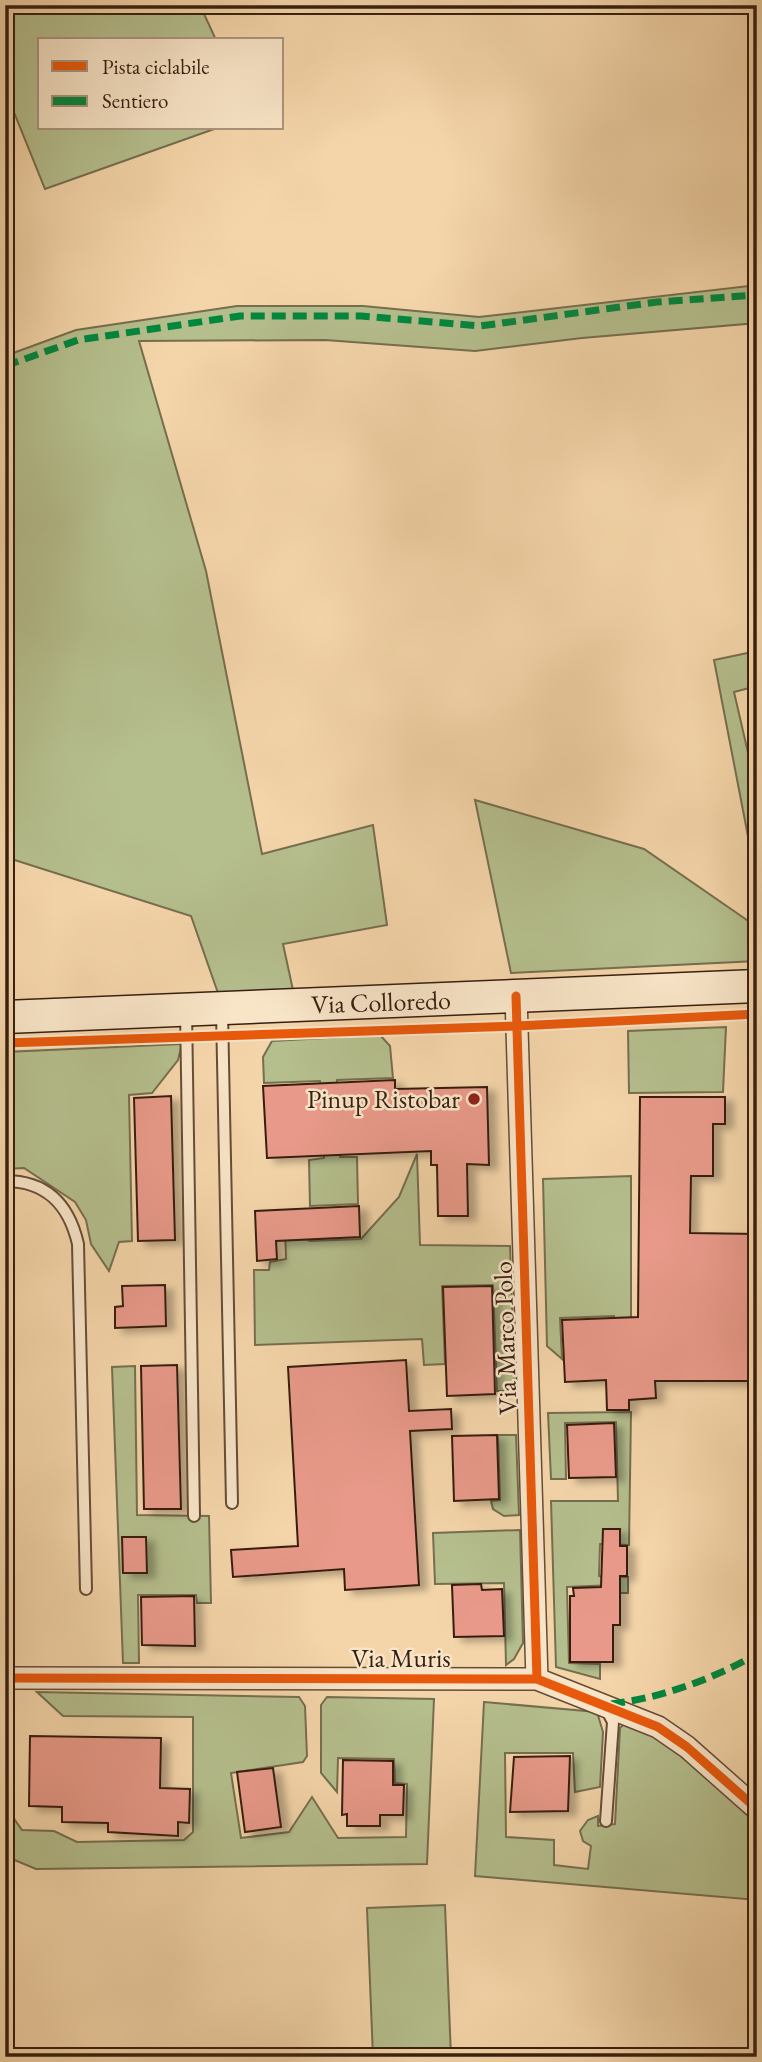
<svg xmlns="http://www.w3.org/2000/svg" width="762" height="2062" font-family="'EB Garamond',serif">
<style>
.green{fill:#b5be8d;stroke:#766e4f;stroke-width:2}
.building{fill:#e89989;stroke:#371f11;stroke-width:2;filter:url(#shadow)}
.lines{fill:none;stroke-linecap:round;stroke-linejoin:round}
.lane-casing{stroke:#664c37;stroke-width:14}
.street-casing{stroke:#664c37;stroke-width:24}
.secondary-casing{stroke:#371f11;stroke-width:35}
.lane{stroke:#f8e4c7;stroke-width:10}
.street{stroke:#f8e4c7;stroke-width:21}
.secondary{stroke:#f8e4c7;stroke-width:32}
.quiet{stroke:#00873e;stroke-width:7;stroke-dasharray:14 7;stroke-linecap:butt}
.cycleway-casing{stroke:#f8e4c7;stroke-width:13}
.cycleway{stroke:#e8590c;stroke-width:9}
.poi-dot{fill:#8f2418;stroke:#f8e4c7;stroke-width:2.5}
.labels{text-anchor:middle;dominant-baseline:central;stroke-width:5;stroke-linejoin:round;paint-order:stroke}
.street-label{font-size:26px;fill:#371f11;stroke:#f8e4c7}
.poi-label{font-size:26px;fill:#371f11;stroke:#f8e4c7;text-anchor:end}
</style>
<defs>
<filter id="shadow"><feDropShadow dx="8" dy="4.5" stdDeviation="3.5" flood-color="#0004"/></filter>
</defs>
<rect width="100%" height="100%" fill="#f4d5a9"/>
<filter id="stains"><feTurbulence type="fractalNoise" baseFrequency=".00286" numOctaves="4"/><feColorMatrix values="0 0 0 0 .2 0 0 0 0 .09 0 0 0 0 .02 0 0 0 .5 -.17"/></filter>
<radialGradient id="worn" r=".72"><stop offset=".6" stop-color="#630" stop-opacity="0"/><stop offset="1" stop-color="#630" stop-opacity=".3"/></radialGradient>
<path class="green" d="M5 5H200L216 40H40V128H217L45 189 5 90Z
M757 285V323L582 338 475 351 325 340 139 341 206 571 262 854 373 825 387 925 283 944 293 990 218 993 191 916 5 857V356L76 330 237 306H363L479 317Z
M757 651V686L734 692 752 770H757V883L714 660Z
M475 800 644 849 757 927V961L511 973Z
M726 1027 723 1092 629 1093 628 1031Z
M380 1035 390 1046 393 1078 337 1080 340 1157H357L358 1204 310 1206 309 1160 324 1158 320 1081 264 1083 263 1057 272 1041Z
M182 1044 178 1060 152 1093 129 1095 132 1241 119 1242 109 1271 91 1244 86 1220 75 1202 24 1168 5 1169V1052Z
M417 1154 420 1245 510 1246 515 1391H497L493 1285 442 1286 445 1364 424 1365 422 1339 255 1345 254 1270H269L270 1262 286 1259 285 1229 310 1241 361 1239 399 1197Z
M631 1176V1339H615L614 1316 560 1318 562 1359 547 1346 543 1179Z
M135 1366 137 1515 209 1516 211 1603H197L196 1595H138L139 1663H123L112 1367Z
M631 1412 629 1545 600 1544 599 1576 628 1577V1593H613V1585L567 1587 569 1663 600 1664V1679L556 1667 551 1501H618L616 1422 565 1423 566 1479H551L548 1413Z
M498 1435H516L519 1515 504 1516 493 1509 491 1501 500 1500Z
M520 1530 523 1643 514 1659 506 1665 504 1583 435 1584 433 1533Z
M37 1692 299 1697 305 1706 307 1756 303 1762 231 1773 241 1838 289 1832 312 1797 338 1838 406 1837 407 1784 395 1783 394 1759 338 1758 337 1792 321 1773V1705L327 1697 434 1699 427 1864 36 1869 5 1856V1806L22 1830 54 1831 77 1842 184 1840 193 1832V1717L63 1716Z
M484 1702 597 1712 603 1732 600 1787 575 1792 573 1753H505L506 1837 554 1840V1865L588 1869 591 1846 583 1841 580 1831 588 1820 598 1816V1826L615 1824 620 1728 628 1720 661 1738 757 1817V1900L475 1876Z
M445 1905 451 2057H373L367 1908Z"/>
<path class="building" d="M395 1080V1089L487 1087 489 1165 467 1164 468 1216H438L437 1165H431V1151L267 1158 263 1086Z
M171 1096 175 1240 138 1241 134 1098Z
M640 1097H725V1124H713V1176H691L690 1233 757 1234V1381H655L656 1398 629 1400V1410H607L606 1380 565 1382 562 1320 638 1317Z
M359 1206 360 1237 276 1241 277 1259 257 1261 255 1211Z
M165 1285 166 1326 115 1328V1307L123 1306 122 1286Z
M492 1286 495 1394 447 1396 443 1287Z
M406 1360 409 1411 451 1409 452 1429 410 1431 419 1585 345 1590 344 1569 233 1577 231 1550 298 1546 288 1367Z
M177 1365 181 1509H144L141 1366Z
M614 1423 616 1477 569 1478 567 1425Z
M497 1435 499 1499 454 1501 452 1436Z
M603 1529H620V1546H627V1576H620V1625H613V1662H570V1596H574L573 1588 601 1587Z
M122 1537H146L147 1573H123Z
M481 1584 482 1590 502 1589 504 1636 454 1637 452 1585Z
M194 1596 195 1646 142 1645 141 1597Z
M30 1736 161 1738 160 1788 190 1789 189 1823 178 1822V1836L108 1832V1823L62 1822V1807L29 1806Z
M570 1756 568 1811 510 1812 514 1757Z
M343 1760 393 1761V1785H404L403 1815H380V1826H347V1814L342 1815Z
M273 1768 281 1827 245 1832 237 1772Z"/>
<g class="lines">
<defs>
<path id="lane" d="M186 1011 194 1516
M222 1012 232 1503
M5 1181C47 1181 69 1205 78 1244L86 1589
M605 1707 613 1722 606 1821"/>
<path id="street" d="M516 996 537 1679
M5 1678 537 1679 658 1727 687 1747 757 1809"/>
<path id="secondary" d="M5 1017 757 986"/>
</defs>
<use href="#lane" class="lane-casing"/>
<use href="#street" class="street-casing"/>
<use href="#secondary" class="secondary-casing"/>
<use href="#lane" class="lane"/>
<use href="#street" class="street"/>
<use href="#secondary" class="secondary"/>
<path class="quiet" d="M5 366 78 340 240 316H361L480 326 657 302 757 295
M611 1704C661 1698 713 1679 757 1654"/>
<defs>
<path id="cycleway" d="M516 996 537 1679
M5 1043 517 1026 757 1014
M5 1678 537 1679 658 1727 687 1747 757 1809"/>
</defs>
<use href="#cycleway" class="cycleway-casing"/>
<use href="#cycleway" class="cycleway"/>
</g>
<circle class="poi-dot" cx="474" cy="1099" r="7"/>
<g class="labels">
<g class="street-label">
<text transform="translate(381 1002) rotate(-2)">Via Colloredo</text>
<text transform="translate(505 1338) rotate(-92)">Via Marco Polo</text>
<text x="401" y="1658">Via Muris</text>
</g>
<g class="poi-label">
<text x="460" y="1099">Pinup Ristobar</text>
</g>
</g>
<rect width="762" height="2062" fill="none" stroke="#f4d5a9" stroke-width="28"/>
<rect x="7" y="7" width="748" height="2048" fill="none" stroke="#371f11" stroke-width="3.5"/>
<rect x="14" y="14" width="734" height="2034" fill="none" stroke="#371f11" stroke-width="2"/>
<rect x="38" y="38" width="245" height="91" fill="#f8e4c7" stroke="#ab957e" stroke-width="2"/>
<rect x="52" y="61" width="35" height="10" fill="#e8590c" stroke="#ab957e" stroke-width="2"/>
<text x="102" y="74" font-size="21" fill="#371f11">Pista ciclabile</text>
<rect x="52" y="96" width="35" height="10" fill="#00873e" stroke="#ab957e" stroke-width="2"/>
<text x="102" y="108" font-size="21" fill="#371f11">Sentiero</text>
<rect width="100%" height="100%" filter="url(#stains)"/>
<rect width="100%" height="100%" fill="url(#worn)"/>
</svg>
